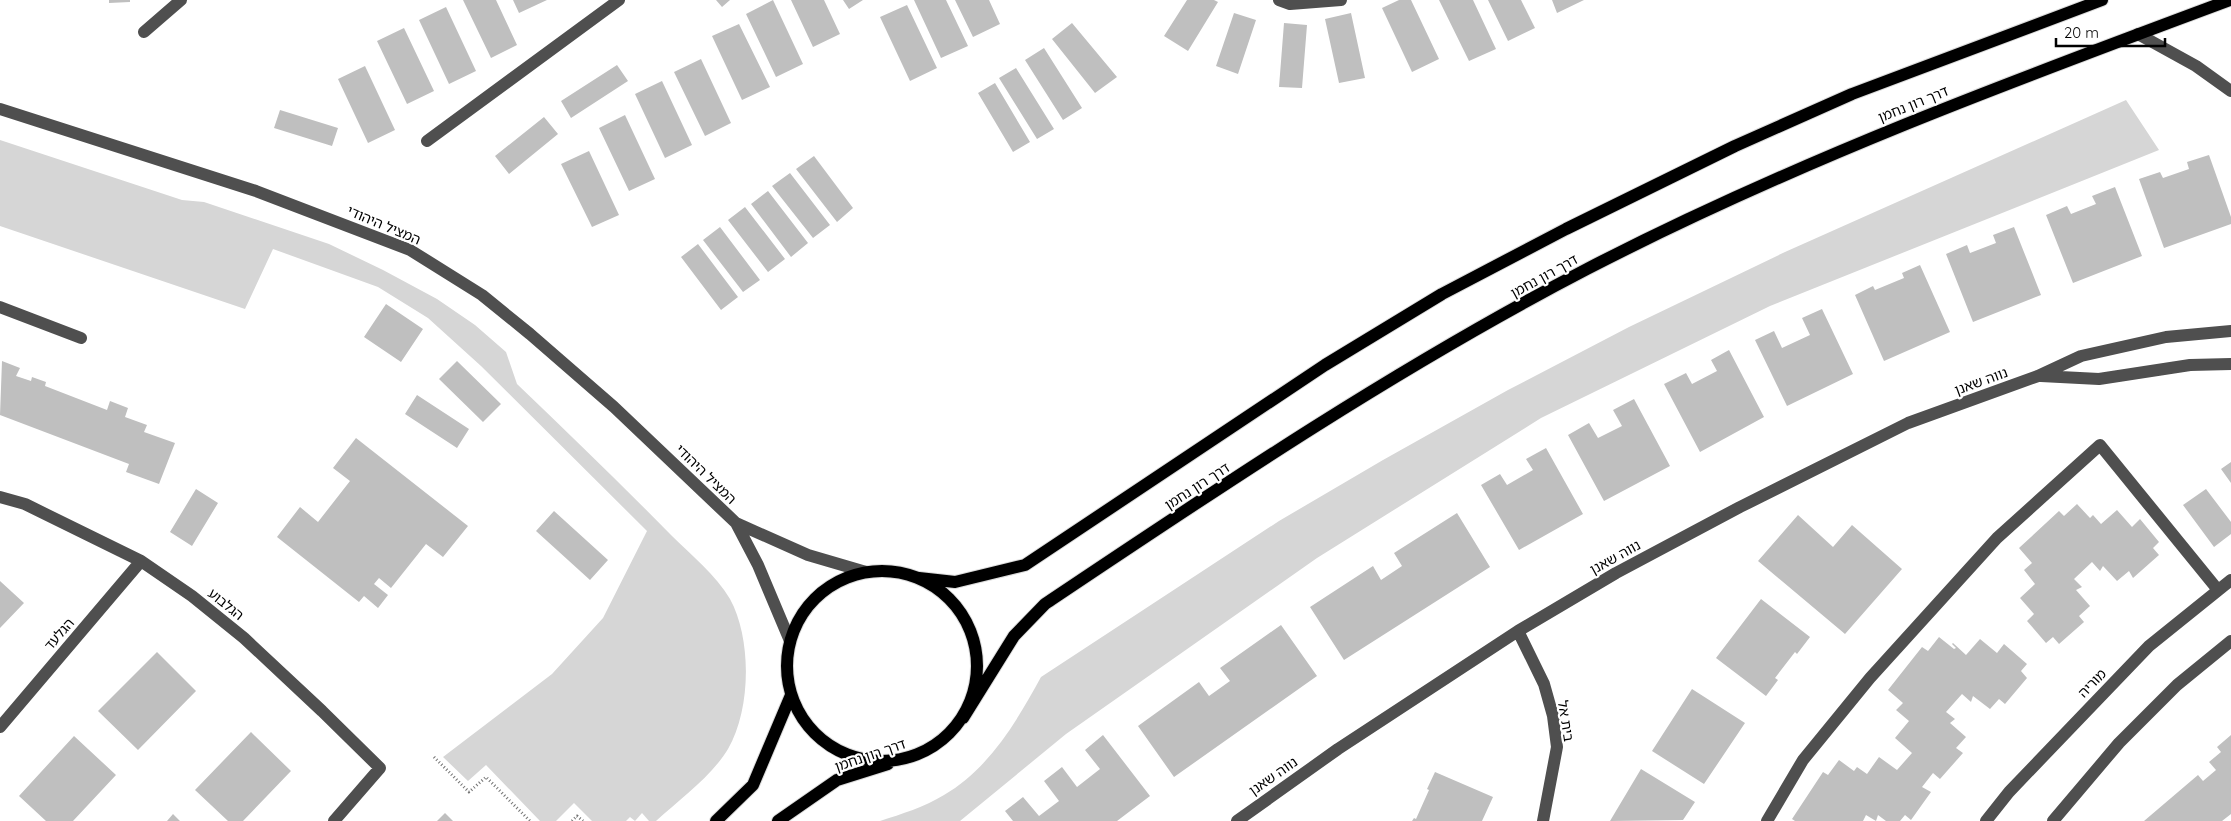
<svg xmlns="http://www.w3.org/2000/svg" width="2231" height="821" font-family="Quicksand,'Noto Sans Hebrew',sans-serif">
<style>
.green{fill:#d6d6d6}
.building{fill:#bfbfbf}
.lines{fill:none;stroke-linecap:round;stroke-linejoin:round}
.major-casing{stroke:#dbdbdb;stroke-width:14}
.path{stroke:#717171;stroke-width:3;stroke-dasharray:1 2.5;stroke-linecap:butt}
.minor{stroke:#4f4f4f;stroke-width:12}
.major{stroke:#000;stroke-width:12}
.labels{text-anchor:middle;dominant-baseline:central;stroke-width:4.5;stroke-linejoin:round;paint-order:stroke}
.street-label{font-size:14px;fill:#000;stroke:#fff}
</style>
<rect width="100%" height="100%" fill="#fff"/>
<path class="green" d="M2126 100 2159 150 1770 306 1541 418 1317 558 1066 734 960 821H880C902 814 924 807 944 795 989 769 1017 721 1041 677L1279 521 1383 460 1508 390 1629 327 1785 252Z
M0 140 182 200 204 202 329 244 383 270 437 299 475 325 506 352 517 384C569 434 621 484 671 535 691 555 716 575 730 599 752 639 751 710 728 749 712 776 679 800 656 821H649L642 813 635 821 630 817 626 821H592L574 803 556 821H540L486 765 468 781 443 757 552 674 603 618 647 531 481 366 428 318 378 287 273 249 245 309 0 226Z"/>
<path class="building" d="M109 0H130V2L109 3Z
M463 0H496L517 45 491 58Z
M513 0H547L519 13Z
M716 0H730L722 7Z
M773 0 803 64 776 77 746 14Z
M791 0H824L840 34 813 47Z
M843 0H863L849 9Z
M914 0H946L968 46 941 58Z
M955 0H989L1000 24 973 37Z
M1187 0H1214L1218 2 1188 51 1164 36Z
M1399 0H1411L1439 59 1412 72 1382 8Z
M1439 0H1473L1496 49 1469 61Z
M1488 0H1521L1535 28 1508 41Z
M1552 0H1584L1557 13Z
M907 5 937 68 910 81 880 17Z
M446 7 476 71 449 84 419 20Z
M1234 13 1256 20 1238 74 1216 66Z
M1351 13 1365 78 1339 83 1325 19Z
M1072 23 1117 77 1095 93 1052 39Z
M1284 23 1307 25 1302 88 1279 87Z
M739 24 770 87 742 100 712 36Z
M404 28 434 91 407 104 377 41Z
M1044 48 1082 108 1063 120 1025 60Z
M701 59 731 123 705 136 674 72Z
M617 65 628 81 571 118 561 101Z
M365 66 395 130 368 143 338 79Z
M1016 68 1054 129 1037 139 999 78Z
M662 81 692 145 665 158 635 94Z
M995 83 1030 142 1013 152 978 93Z
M280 110 338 128 332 146 274 128Z
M625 115 655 179 629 191 599 128Z
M544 117 558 134 509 174 495 156Z
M589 151 619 215 592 227 561 164Z
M2209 155 2231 217V224L2164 248 2139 179 2160 172 2163 178 2189 169 2187 162Z
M814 156 853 208 837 222 796 169Z
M790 173 830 225 813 238 772 186Z
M2115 187 2142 256 2073 283 2046 215 2067 206 2071 214 2096 204 2092 196Z
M768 191 808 243 791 257 751 204Z
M745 207 785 259 768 272 728 220Z
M720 227 760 280 743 292 703 240Z
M2014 227 2041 295 1973 322 1946 254 1967 245 1970 253 1996 243 1993 235Z
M698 244 738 297 721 310 681 257Z
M1920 265 1950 332 1884 361 1855 295 1873 286 1875 290 1904 278 1902 273Z
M386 304 423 329 401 362 364 337Z
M1822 309 1853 374 1787 406 1755 340 1774 331 1782 348 1810 335 1802 318Z
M1729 350 1764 417 1700 452 1664 384 1686 373 1692 384 1717 371 1711 360Z
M2 361 20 368 16 376 31 381 32 377 46 382 45 386 107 410 110 401 128 408 125 417 147 425 144 432 175 443 159 484 126 472 129 464 0 415Z
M457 361 501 404 483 422 439 379Z
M417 395 469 429 457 448 405 414Z
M1634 399 1670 466 1604 501 1568 435 1589 423 1598 438 1622 426 1613 410Z
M356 438 468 526 443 557 426 544 391 588 379 578 374 584 388 595 378 608 364 596 359 602 277 537 300 507 318 522 350 481 333 468Z
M1546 448 1583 514 1519 550 1481 485 1500 474 1507 485 1533 470 1526 459Z
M2231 462V483L2221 469Z
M196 489 218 503 192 546 170 532Z
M2206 489 2231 522V534L2214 547 2183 505Z
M2077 504 2090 518 2093 515 2101 524 2117 510 2132 527 2140 519 2159 542 2153 548 2159 555 2133 578 2129 571 2117 581 2103 566 2100 571 2092 562 2074 579 2082 587 2076 590 2090 606 2079 616 2084 622 2059 644 2053 637 2046 643 2027 621 2034 614 2020 598 2035 584 2024 570 2032 563 2019 548 2059 511 2064 516Z
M554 511 608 560 590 580 536 531Z
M1457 513 1490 567 1344 660 1310 607 1373 566 1381 580 1402 566 1394 553Z
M1798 515 1833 547 1852 525 1902 569 1845 634 1758 561Z
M0 581 24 603 0 628Z
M1761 599 1810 637 1797 654 1795 652 1775 678 1778 680 1766 696 1716 658Z
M1281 625 1317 676 1174 777 1138 726 1199 682 1209 696 1230 681 1220 668Z
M1939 637 1954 649 1956 648 1952 644 1953 643 1966 655 1980 639 1997 653 2004 644 2027 664 2021 671 2027 678 2005 704 1999 699 1990 709 1973 696 1971 702 1962 694 1946 712 1955 719 1950 723 1966 737 1956 748 1963 753 1940 779 1933 773 1922 787 1931 792 1911 820 1905 815 1900 821H1886L1878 815 1876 821 1866 815 1863 821H1795L1792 819 1823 772 1828 775 1839 760 1854 771 1857 767 1867 774 1879 757 1897 770 1912 753 1895 738 1909 721 1896 710 1903 703 1888 690 1922 647 1928 651Z
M157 652 196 691 138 750 98 711Z
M1692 689 1745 723 1704 784 1652 751Z
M251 732 291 771 243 821H228L195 790Z
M1103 735 1150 796 1117 821H1013L1005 811 1023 797 1039 816 1059 801 1044 781 1062 767 1077 787 1100 769 1085 750Z
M2231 735V814L2222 821H2144L2198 775 2203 781 2216 770 2209 762 2221 752 2217 747Z
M74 736 116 775 73 821H46L19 796Z
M1641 769 1695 802 1683 820 1610 821Z
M1435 772 1493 797 1482 821H1412L1414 818 1416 819 1429 790 1427 789Z
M445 813 453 821H437Z
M173 814 180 821H167Z"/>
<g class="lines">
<defs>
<path id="major" d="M787 666a95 95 0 1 1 190 0a95 95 0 1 1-190 0Z
M919 578 955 582 1025 565 1325 365 1442 294 1566 229 1735 146 1852 94 2102 0
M963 718 1014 636 1045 604C1221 486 1398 367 1587 269 1794 162 2012 81 2230 0
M716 821 753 785 791 695
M778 821 837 780 888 764"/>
</defs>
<use href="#major" class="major-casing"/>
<path class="path" d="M434 757 469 792 486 777 530 821
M572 821 577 816 583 821"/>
<path class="minor" d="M1279 0 1290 4 1341 0
M144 32 181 0
M2138 34 2196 66 2231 91
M0 109 256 191 410 250 482 295 530 334 614 407 736 523 808 555 866 572
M427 141 619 0
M0 307 81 338
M2041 376 2099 379 2190 365 2231 364
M0 497 25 504 141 561 192 596 244 638 322 711 380 768 334 821
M736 523 758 565 790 641
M1518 631 1544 684 1553 716 1557 747 1543 821
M0 727 141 561
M1237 821 1338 749 1518 631 1616 573 1740 507 1908 423 2038 376 2081 356 2166 337 2231 331
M1767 821 1803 760 1870 678 1997 538 2100 445 2218 590
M1986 821 2009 792 2149 646 2231 580
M2053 821 2119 743 2177 685 2231 641"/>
<use href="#major" class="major"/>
</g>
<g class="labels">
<g class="street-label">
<text transform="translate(1913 104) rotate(-22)">דרך רון נחמן</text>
<text transform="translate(384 225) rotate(23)">המציל היהודי</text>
<text transform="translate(1544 276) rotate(-29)">דרך רון נחמן</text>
<text transform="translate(1981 381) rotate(-20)">נווה שאנן</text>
<text transform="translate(706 474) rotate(44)">המציל היהודי</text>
<text transform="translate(1197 486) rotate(-33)">דרך רון נחמן</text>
<text transform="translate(1615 557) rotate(-29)">נווה שאנן</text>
<text transform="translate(226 604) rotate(39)">הגלבוע</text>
<text transform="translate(59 634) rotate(-49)">הגלעד</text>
<text transform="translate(2092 683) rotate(-46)">מוריה</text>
<text transform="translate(1566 721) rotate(81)">בית אל</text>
<text transform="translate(870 755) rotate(-19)">דרך רון נחמן</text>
<text transform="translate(1273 776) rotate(-35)">נווה שאנן</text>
</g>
</g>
<path d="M2056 38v8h109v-8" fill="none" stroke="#000000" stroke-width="2.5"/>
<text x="2064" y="38" font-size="15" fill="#000000" stroke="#ffffff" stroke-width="4" paint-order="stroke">20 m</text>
</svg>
